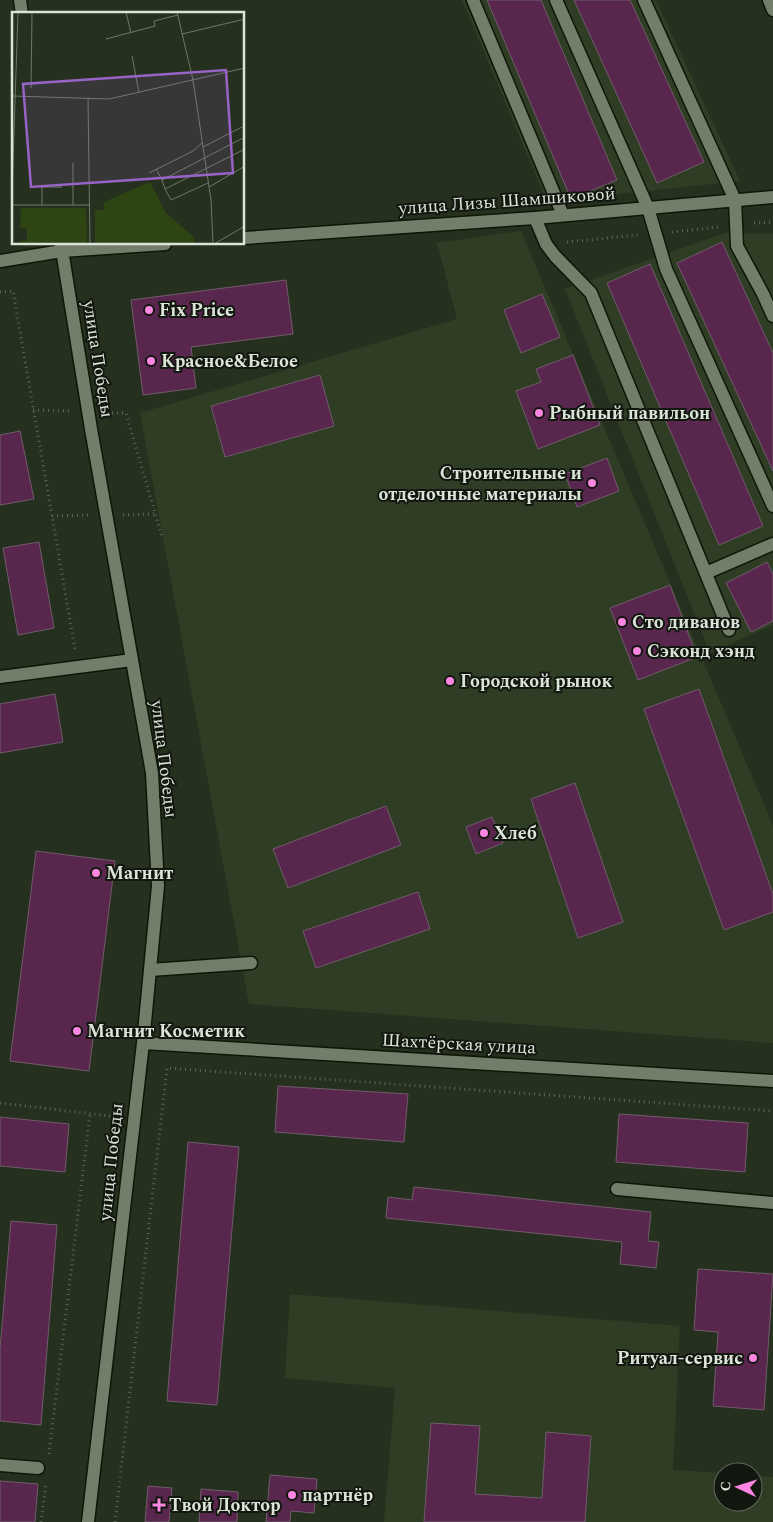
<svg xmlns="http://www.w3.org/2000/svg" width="773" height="1522" font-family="Spectral,serif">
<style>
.built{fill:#303d25}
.building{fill:#59264e;stroke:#705c6a}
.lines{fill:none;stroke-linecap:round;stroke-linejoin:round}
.service-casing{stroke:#0e1707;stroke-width:15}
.minor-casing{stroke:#0e1707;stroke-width:15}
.path{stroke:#5d6656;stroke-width:3;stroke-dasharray:1 4;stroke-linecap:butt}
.service{stroke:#727e69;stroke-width:12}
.minor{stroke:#727e69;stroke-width:12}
.poi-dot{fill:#fd86e2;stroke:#11160e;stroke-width:2}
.labels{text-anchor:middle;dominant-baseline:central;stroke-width:4;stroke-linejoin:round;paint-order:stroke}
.street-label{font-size:18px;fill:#dce3d8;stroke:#11160e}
.poi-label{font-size:18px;font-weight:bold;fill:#dce3d8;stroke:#11160e;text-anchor:start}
.inset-road{fill:none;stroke:#6f7868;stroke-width:1}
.view{fill:#9863c6;fill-opacity:0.15;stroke:#9863c6;stroke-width:2.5}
.inset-edge{fill:none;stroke:#dce3d8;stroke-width:2.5}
</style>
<rect width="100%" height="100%" fill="#26301e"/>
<path class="built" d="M462 0H656L740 181 547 202Z
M521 231 773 826V1043L249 1004 140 413 457 319 437 243Z
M725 233 773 234V625L710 653 565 289Z
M290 1294 680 1326 673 1470 723 1473V1502H753V1475L773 1477V1522H384L395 1388 285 1378Z"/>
<path class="building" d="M487 0H541L617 180 571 199Z
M574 0H630L704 162 657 183Z
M722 242 773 353V471L677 263Z
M650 264 763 526 719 545 607 283Z
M286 280 293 334 191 347 196 388 143 395 131 300Z
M542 294 560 337 521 353 504 310Z
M573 355 600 425 538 449 516 391 541 382 536 369Z
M320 375 334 426 225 457 211 406Z
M20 431 34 499 0 505V435Z
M607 458 619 491 577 507 565 474Z
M39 542 54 628 18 635 3 548Z
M767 562 773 574V621L751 632 726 583Z
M670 585 697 657 638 680 610 608Z
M699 689 773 894V912L724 930 644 709Z
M55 694 63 742 0 753V704Z
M575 783 623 922 578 938 531 799Z
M386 806 401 845 288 888 273 849Z
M492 817 503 843 476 854 466 827Z
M36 851 115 861 89 1071 10 1061Z
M418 892 430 929 316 968 303 931Z
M278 1086 408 1094 404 1142 275 1132Z
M619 1114 748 1123 745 1172 616 1162Z
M0 1117 69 1124 65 1172 0 1166Z
M188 1142 239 1147 217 1405 167 1401Z
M414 1187 651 1212 648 1241 659 1242 656 1268 620 1264 622 1242 386 1218 388 1197 412 1200Z
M11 1221 57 1225 41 1425 0 1421V1349Z
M698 1269 773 1274 764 1410 713 1406 718 1332 694 1330Z
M431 1423 480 1426 475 1494 542 1498 546 1432 591 1436 585 1522H424Z
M270 1475 317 1479 314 1513 291 1511 290 1522H266Z
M0 1481 38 1484 35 1522H0Z
M148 1486 172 1488 169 1522H145Z
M201 1489 238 1492 237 1522H199Z"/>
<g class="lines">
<defs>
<path id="service" d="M473 0 563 215
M556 0 648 208 666 269 773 506
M644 0 735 200 737 246 763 294 773 316
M769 0 773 10
M535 218 546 244 555 256 591 293 729 630
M706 573 773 544
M0 677 132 660
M150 970 251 963
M617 1189 773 1203
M0 1465 38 1468"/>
<path id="minor" d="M20 0 22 14
M244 238 535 218 773 197
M61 244 91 429 152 773 158 886 143 1043 88 1522
M0 261 62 251 165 244
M143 1043 773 1081"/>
</defs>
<use href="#service" class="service-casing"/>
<use href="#minor" class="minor-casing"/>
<path class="path" d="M754 223 773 222
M672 232 720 227
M567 242 638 235
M0 292 13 291 75 649
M33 410 70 411
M107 413H126L162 537
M123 515 155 514
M52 516 89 515
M0 1103 118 1117
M49 1454 90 1114
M41 1522 46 1483
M115 1522 167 1068 773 1111"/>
<use href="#service" class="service"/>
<use href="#minor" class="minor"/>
</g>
<g class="poi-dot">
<circle cx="149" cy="310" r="5"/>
<circle cx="151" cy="361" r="5"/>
<circle cx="539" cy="413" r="5"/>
<circle cx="592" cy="483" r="5"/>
<circle cx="622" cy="622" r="5"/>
<circle cx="637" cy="651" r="5"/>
<circle cx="450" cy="681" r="5"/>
<circle cx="484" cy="833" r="5"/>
<circle cx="96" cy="873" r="5"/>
<circle cx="77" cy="1031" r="5"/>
<circle cx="753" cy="1358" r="5"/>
<circle cx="292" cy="1495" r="5"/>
<path d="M156.5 1497.5h5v5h5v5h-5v5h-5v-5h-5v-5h5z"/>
</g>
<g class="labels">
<g class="street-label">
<text transform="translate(507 201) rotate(-4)">улица Лизы Шамшиковой</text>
<text transform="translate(98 359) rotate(81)">улица Победы</text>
<text transform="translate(164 759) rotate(83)">улица Победы</text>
<text transform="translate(459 1044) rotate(3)">Шахтёрская улица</text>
<text transform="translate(111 1162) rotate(-84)">улица Победы</text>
</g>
<g class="poi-label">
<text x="159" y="310">Fix Price</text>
<text x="161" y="361">Красное&amp;Белое</text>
<text x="549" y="413">Рыбный павильон</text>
<text x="582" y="473" text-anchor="end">Строительные и<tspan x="582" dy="21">отделочные материалы</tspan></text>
<text x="632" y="622">Сто диванов</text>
<text x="647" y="651">Сэконд хэнд</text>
<text x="460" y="681">Городской рынок</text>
<text x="494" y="833">Хлеб</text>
<text x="106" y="873">Магнит</text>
<text x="87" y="1031">Магнит Косметик</text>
<text x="743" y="1358" text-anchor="end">Ритуал-сервис</text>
<text x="302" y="1495">партнёр</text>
<text x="169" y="1505">Твой Доктор</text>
</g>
</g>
<g transform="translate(12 12)">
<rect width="232" height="232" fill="#26301e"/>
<path d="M138 170 154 201 182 225V232H83V198H91L92 190ZM9 196H74L75 232H8V229H15V217L8 216Z" fill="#2c4512"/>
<path class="inset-road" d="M114 0 119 21M165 0 181 68 199 188 201 232M170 22 233 7M94 27 143 14 142 9 166 3M120 44 127 81M19 76 20 0M0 84 97 87 233 56M76 86 78 232M191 135 230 115M144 157 150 168 233 125M137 161 181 139 190 131M150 168 153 177 233 137M197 175 233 154M153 177 159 188 196 171M0 180 6 0M0 193H78M30 193V175H50M61 193V151M202 232 233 214"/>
<path class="view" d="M214 58 221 161 19 175 11 72Z"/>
<rect width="232" height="232" class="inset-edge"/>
</g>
<g transform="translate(738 1487) rotate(274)"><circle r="24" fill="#11160e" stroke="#62685f"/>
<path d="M0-4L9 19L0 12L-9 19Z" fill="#fd86e2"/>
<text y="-8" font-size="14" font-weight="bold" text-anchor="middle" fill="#dce3d8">С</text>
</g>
</svg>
